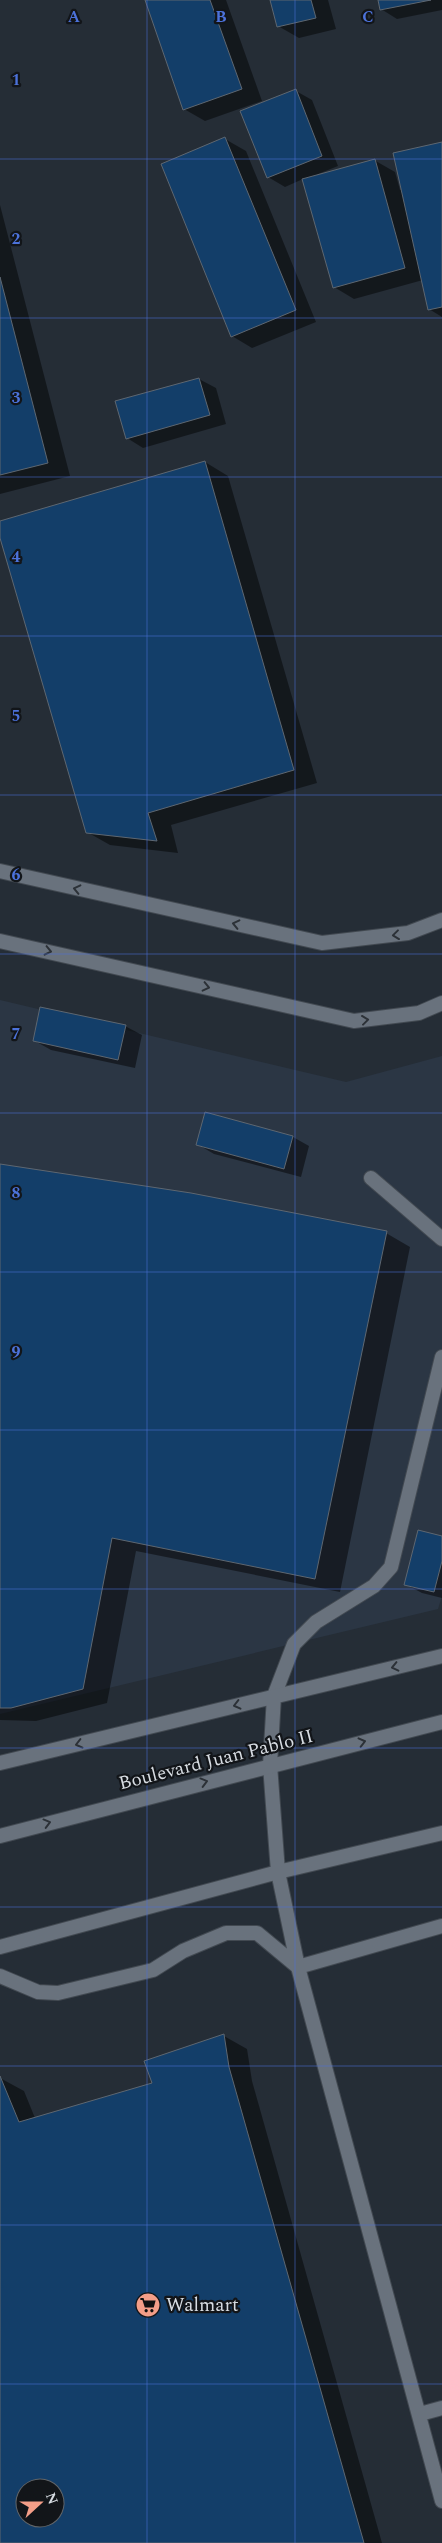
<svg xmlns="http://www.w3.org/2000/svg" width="442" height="2543" font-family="Spectral,serif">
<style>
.built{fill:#2b3644}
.shadow{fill:#0007;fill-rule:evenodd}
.building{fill:#133e69;stroke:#5e6771;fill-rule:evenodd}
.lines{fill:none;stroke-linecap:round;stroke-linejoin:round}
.service-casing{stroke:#424951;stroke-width:16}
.minor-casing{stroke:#424951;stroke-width:16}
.tertiary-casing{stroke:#424951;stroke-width:16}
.service{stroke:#69727d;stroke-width:14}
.minor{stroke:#69727d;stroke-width:14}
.tertiary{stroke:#69727d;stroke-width:14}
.oneway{stroke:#2c3137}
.grid{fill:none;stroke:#4c72da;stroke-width:1;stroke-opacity:0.55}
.labels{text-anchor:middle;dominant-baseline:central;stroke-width:4.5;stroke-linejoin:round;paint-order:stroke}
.street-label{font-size:19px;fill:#d7dce2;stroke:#121519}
.poi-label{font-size:19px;fill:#d7dce2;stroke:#121519;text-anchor:start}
.grid-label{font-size:16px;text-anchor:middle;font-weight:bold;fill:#4c72da;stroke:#121519;stroke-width:4.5;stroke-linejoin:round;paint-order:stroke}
</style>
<rect width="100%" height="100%" fill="#252d36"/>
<path class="built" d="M0 1000 346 1082 442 1056V1596L438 1609 0 1714Z"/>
<path class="shadow" d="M146 0H226L262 101 205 121 184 109Z
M272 0H328L336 29 299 38 278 26Z
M379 0H442V10L397 19 381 9Z
M296 91 312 100 338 166 318 174 319 175 374 160 395 172 400 190H402L442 143V317L429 309 423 280 354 299 334 287 303 179 285 187 268 177Z
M225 139 246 151 316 322 252 348 232 336Z
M0 205 70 476 0 494Z
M199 379 216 388 226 424 143 448 127 438Z
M205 462 228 476 317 783 171 825 178 853 110 845 87 832 0 533V522Z
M125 1026 142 1035 135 1068 51 1050 35 1041Z
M206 1113 293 1137 309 1146 301 1177 214 1154 197 1144Z
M0 1165 386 1233 410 1247 340 1592 136 1551 107 1703 36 1721 0 1720Z
M442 1538V1598L422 1593 405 1584Z
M224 2036 247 2049 252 2081 382 2543H0V2078L24 2091 35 2118 154 2084ZM25 2488H55V2518H25Z"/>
<path class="building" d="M145 0H210L242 89 183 110Z
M270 0H311L316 18 277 27Z
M378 0H431L380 10Z
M296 89 322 156 267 178 240 111Z
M225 137 296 310 231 337 161 164Z
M442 142V307L428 310 393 153Z
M375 159 405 268 333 288 302 179Z
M0 277 48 463 0 475Z
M199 378 210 415 126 439 115 401Z
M205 461 294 770 148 813 157 841 86 833 0 538V521Z
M40 1007 126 1025 118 1060 33 1041Z
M205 1112 293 1136 284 1169 196 1145Z
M0 1164 191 1193 387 1231 315 1579 112 1538 83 1689 11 1708H0Z
M418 1530 442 1536V1561L434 1592 404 1585Z
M224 2034 229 2067 364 2543H0V2076L19 2122 152 2083 144 2061ZM25 2488H55V2518H25Z"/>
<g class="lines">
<defs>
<path id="service" d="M371 1178 442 1239
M274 1696 294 1644 316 1622 374 1586 391 1567 442 1357
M270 1765 278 1872 298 1967 442 2501
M0 1947 278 1872 442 1833
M0 1976 38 1992 58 1993 153 1970 183 1951 226 1933H257L298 1967 442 1926
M420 2414 442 2408"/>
<path id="minor" d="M0 871 322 943 408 933 442 920
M0 941 354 1021 419 1013 442 1003"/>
<path id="tertiary" d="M0 1763 442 1656
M270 1765 274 1696
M0 1836 442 1722"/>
</defs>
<use href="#service" class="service-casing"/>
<use href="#minor" class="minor-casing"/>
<use href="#tertiary" class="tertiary-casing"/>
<use href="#service" class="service"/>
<use href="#minor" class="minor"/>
<use href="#tertiary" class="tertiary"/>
</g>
<defs><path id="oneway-chevron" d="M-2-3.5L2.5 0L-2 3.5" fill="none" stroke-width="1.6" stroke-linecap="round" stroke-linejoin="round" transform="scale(1.25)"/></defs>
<g class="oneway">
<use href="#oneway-chevron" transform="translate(77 889) rotate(-167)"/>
<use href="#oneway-chevron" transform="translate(236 924) rotate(-167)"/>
<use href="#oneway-chevron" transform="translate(396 935) rotate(173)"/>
<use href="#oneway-chevron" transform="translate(48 951) rotate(13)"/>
<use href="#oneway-chevron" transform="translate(206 987) rotate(13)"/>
<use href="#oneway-chevron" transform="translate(365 1020) rotate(-7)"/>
<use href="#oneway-chevron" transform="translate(395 1667) rotate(167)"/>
<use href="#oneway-chevron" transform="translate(237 1705) rotate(166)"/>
<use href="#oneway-chevron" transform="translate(362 1742) rotate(-14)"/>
<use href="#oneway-chevron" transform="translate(79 1744) rotate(166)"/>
<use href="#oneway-chevron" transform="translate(204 1782) rotate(-15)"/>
<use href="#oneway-chevron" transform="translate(47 1823) rotate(-15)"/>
</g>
<path class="grid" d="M147 0V2543M295 0V2543M0 159H442M0 318H442M0 477H442M0 636H442M0 795H442M0 954H442M0 1113H442M0 1272H442M0 1430H442M0 1589H442M0 1748H442M0 1907H442M0 2066H442M0 2225H442M0 2384H442"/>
<defs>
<symbol id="supermarket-disc" viewBox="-11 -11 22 22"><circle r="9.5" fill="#f49e88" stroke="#121519"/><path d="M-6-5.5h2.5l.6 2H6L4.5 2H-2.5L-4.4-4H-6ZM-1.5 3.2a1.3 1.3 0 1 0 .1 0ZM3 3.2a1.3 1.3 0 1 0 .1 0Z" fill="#111"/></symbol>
</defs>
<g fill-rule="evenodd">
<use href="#supermarket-disc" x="134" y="2291" width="28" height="28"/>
</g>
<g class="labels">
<g class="street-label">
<text transform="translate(216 1760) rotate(-14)">Boulevard Juan Pablo II</text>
</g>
<g class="poi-label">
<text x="166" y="2305">Walmart</text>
</g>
</g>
<g class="grid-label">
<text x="74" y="22">A</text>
<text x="221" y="22">B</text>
<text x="368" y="22">C</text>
<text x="16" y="85">1</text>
<text x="16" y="244">2</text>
<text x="16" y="403">3</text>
<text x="16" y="562">4</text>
<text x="16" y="721">5</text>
<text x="16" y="880">6</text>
<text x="16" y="1039">7</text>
<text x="16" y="1198">8</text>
<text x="16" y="1357">9</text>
</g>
<g transform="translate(40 2503) rotate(69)"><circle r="24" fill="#121519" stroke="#616569"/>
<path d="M0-4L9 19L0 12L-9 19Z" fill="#f49e88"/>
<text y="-8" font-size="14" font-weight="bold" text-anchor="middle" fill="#d7dce2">N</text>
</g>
</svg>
